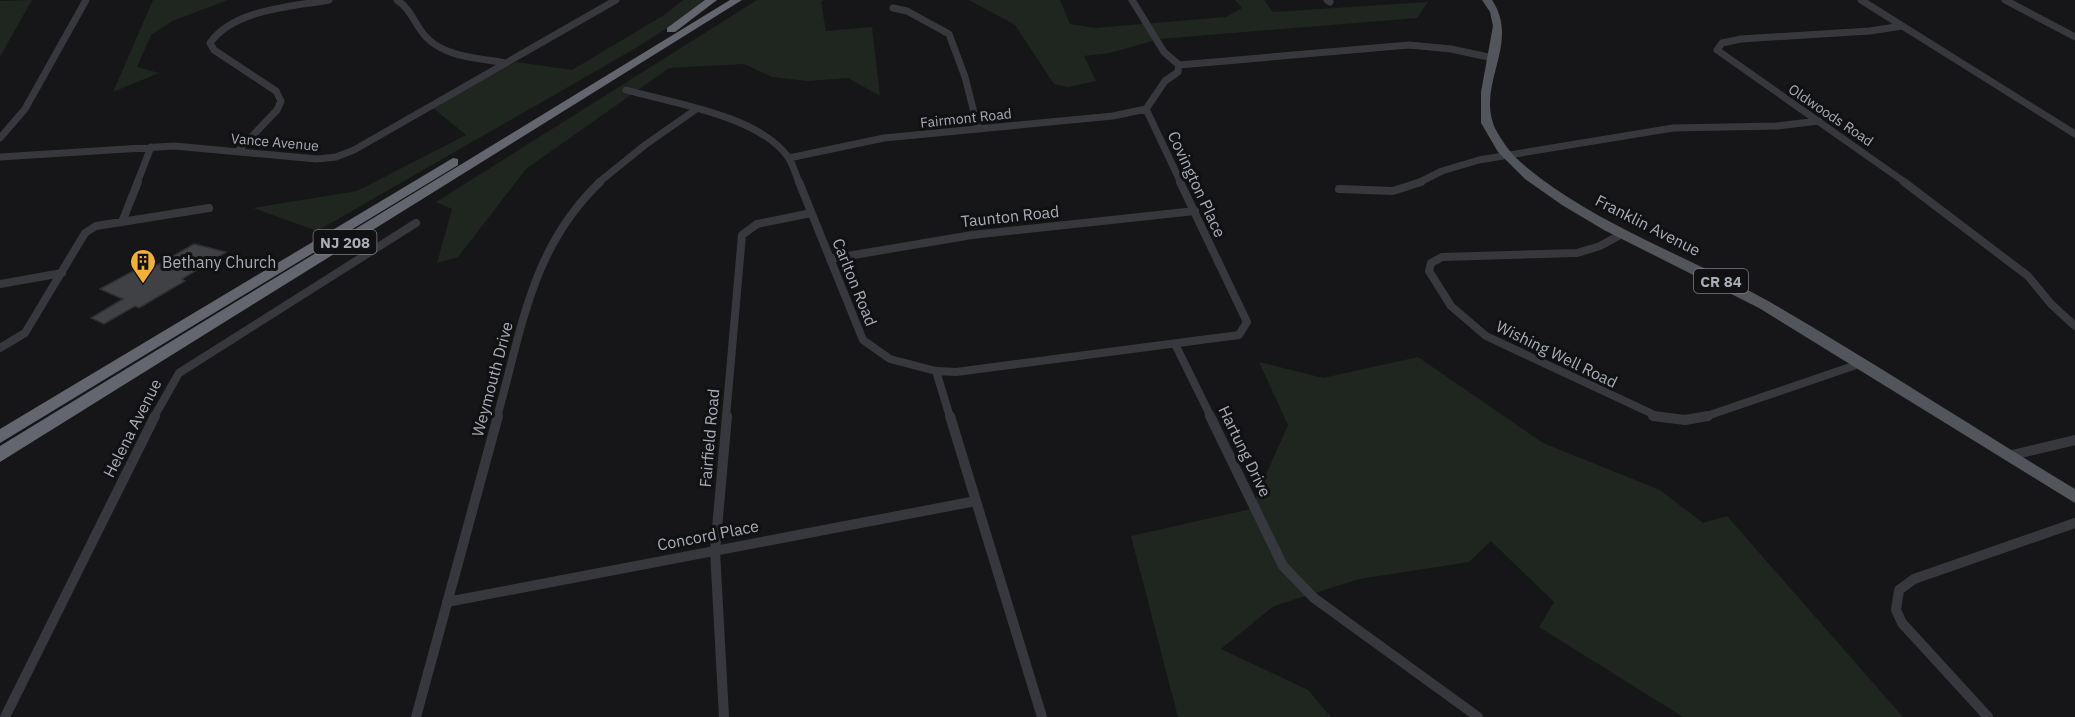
<svg xmlns="http://www.w3.org/2000/svg" width="2075" height="717" font-family="'IBM Plex Sans',sans-serif">
<style>
.green{fill:#1e261f}
.building{fill:#404145;stroke:#303034;stroke-width:1.5}
.lines{fill:none;stroke-linecap:round;stroke-linejoin:round}
.street-far2{stroke:#37383d;stroke-width:7}
.street-far1{stroke:#37383d;stroke-width:8}
.street{stroke:#37383d;stroke-width:10}
.primary{fill:#53555c;fill-rule:evenodd}
.highway{fill:#63666e;fill-rule:evenodd}
.labels{text-anchor:middle;dominant-baseline:central;stroke-width:6;stroke-linejoin:round;paint-order:stroke}
.far-street-label{font-size:14px;fill:#a8adb8;stroke:#111113}
.shield{fill:#111113;stroke:#7b7e86;stroke-width:1.5}
.shield-label{font-size:15px;font-weight:bold;fill:#a8adb8}
.street-label{font-size:16px;fill:#a8adb8;stroke:#111113}
.poi-label{font-size:16px;fill:#a8adb8;stroke:#111113;text-anchor:start}
</style>
<rect width="100%" height="100%" fill="#161618"/>
<path class="green" d="M32 0 1 55 0 56V1Z
M153 0H228L172 21 151 35 137 67 159 73 113 92Z
M683 0H711L636 48 317 231 253 208 357 191 466 135 432 107 516 62 572 70 664 15Z
M757 0H824L821 2 826 31 872 27 880 96 848 78 808 81 772 77 744 64 669 68 526 169 458 257 437 263 452 209 436 202Z
M969 0H1060L1070 24 1095 28 1226 17 1242 8 1235 0H1264L1273 12 1428 2 1417 18 1159 39 1110 53 1084 56 1096 81 1068 87 1054 84 1015 25Z
M1418 357 1543 443 1660 490 1703 523 1727 516 1903 717H1683L1539 627 1554 602 1491 541 1469 562 1359 579 1274 606 1221 649 1308 690 1331 717H1178L1131 536 1251 509 1288 425 1259 362 1323 378Z"/>
<path class="building" d="M194 244 226 252 182 279 185 281 139 308 135 306 104 324 91 318 123 299 100 289 146 264 154 267Z"/>
<g class="lines">
<path class="street-far2" d="M397 0C411 9 415 25 426 37 446 58 480 58 506 63
M1132 0 1164 52 1179 65 1178 72 1165 81 1146 109 1181 183
M1327 0 1330 2
M1861 0 2075 134
M2005 0 2075 37
M893 8 907 11 949 34 965 77 978 128
M1902 26 1870 31 1741 39 1722 43 1717 50 1906 183
M1179 65 1409 45 1451 49 1493 58
M626 90C673 103 759 116 788 157 793 164 796 175 799 183
M0 138 25 109 86 0
M238 151 277 110 281 101 276 91 214 50 210 43C234 9 291 7 329 0
M0 157 174 146 317 159 336 157 354 150 616 0
M789 158 884 138 1113 116 1146 109
M137 183 151 147
M598 183 645 145 695 110
M1418 183 1442 171 1479 160 1673 128 1777 126 1819 121"/>
<path class="street-far1" d="M799 182 863 340 890 359 936 371 950 417
M1904 182 2028 276 2051 304 2075 326
M1339 189 1393 191 1421 182
M122 222 138 182
M1622 234 1600 246 1577 253 1442 257 1431 263 1429 271 1451 306 1486 336 1659 417
M830 259 972 235 1195 211
M0 284 62 273
M1175 344 1211 417
M0 348 25 333 85 233 96 226 209 208
M936 371 956 372 1239 335 1247 322 1180 182
M154 417 179 373 416 223
M497 417C522 329 531 248 600 182
M726 417 742 235 757 224 811 213
M1704 417 1859 364"/>
<path class="street" d="M950 416 1042 717
M1210 416 1283 566 1314 598 1478 717
M1653 416 1685 420 1708 416
M2008 456 2075 440
M447 602 976 501
M5 717 155 416
M416 717 498 416
M724 717 715 551 727 416
M1988 717 1902 623 1896 610 1899 590 1914 579 2075 523"/>
<path class="primary" d="M1482 0H1492C1520 42 1479 81 1493 123 1495 130 1502 140 1506 146 1518 163 1538 176 1554 188 1621 234 1699 262 1770 302 1873 362 1973 427 2075 489V503L1759 308 1604 230 1562 205 1525 179 1498 152 1481 123V92L1493 26 1490 12Z"/>
<path class="highway" d="M705 0H717L675 32H667V28Z
M730 0H742L0 462V446Z
M453 158 458 159V165L0 443V429Z"/>
</g>
<defs>
<symbol id="building-pin" viewBox="-11 -11 22 30"><path d="M0 17L-7.5 6A9.5 9.5 0 1 1 7.5 6Z" fill="#f2b134" stroke="#111113"/><path d="M-4-6H4V6H1V3H-1V6H-4ZM-2.5-4.3h1.7v1.8h-1.7ZM.8-4.3h1.7v1.8H.8ZM-2.5-1h1.7V.8h-1.7ZM.8-1h1.7V.8H.8Z" fill="#111"/></symbol>
</defs>
<g fill-rule="evenodd">
<use href="#building-pin" x="128" y="247" width="30" height="40"/>
</g>
<g class="labels">
<g class="far-street-label">
<text transform="translate(1831 115) rotate(34)">Oldwoods Road</text>
<text transform="translate(966 118) rotate(-6)">Fairmont Road</text>
<text transform="translate(275 142) rotate(5)">Vance Avenue</text>
</g>
<g class="shield">
<rect x="313.5" y="230" width="63" height="24" rx="4.5"/>
<rect x="1694" y="269" width="54" height="24" rx="4.5"/>
</g>
<g class="shield-label">
<text x="345" y="242">NJ 208</text>
<text x="1721" y="281">CR 84</text>
</g>
<g class="street-label">
<text transform="translate(1197 184) rotate(65)">Covington Place</text>
<text transform="translate(1010 216) rotate(-6)">Taunton Road</text>
<text transform="translate(1648 225) rotate(27)">Franklin Avenue</text>
<text transform="translate(855 282) rotate(68)">Carlton Road</text>
<text transform="translate(1557 354) rotate(26)">Wishing Well Road</text>
<text transform="translate(492 379) rotate(-75)">Weymouth Drive</text>
<text transform="translate(132 428) rotate(-63)">Helena Avenue</text>
<text transform="translate(709 438) rotate(-85)">Fairfield Road</text>
<text transform="translate(1245 451) rotate(64)">Hartung Drive</text>
<text transform="translate(708 535) rotate(-11)">Concord Place</text>
</g>
<g class="poi-label">
<text x="162" y="262">Bethany Church</text>
</g>
</g>
</svg>
